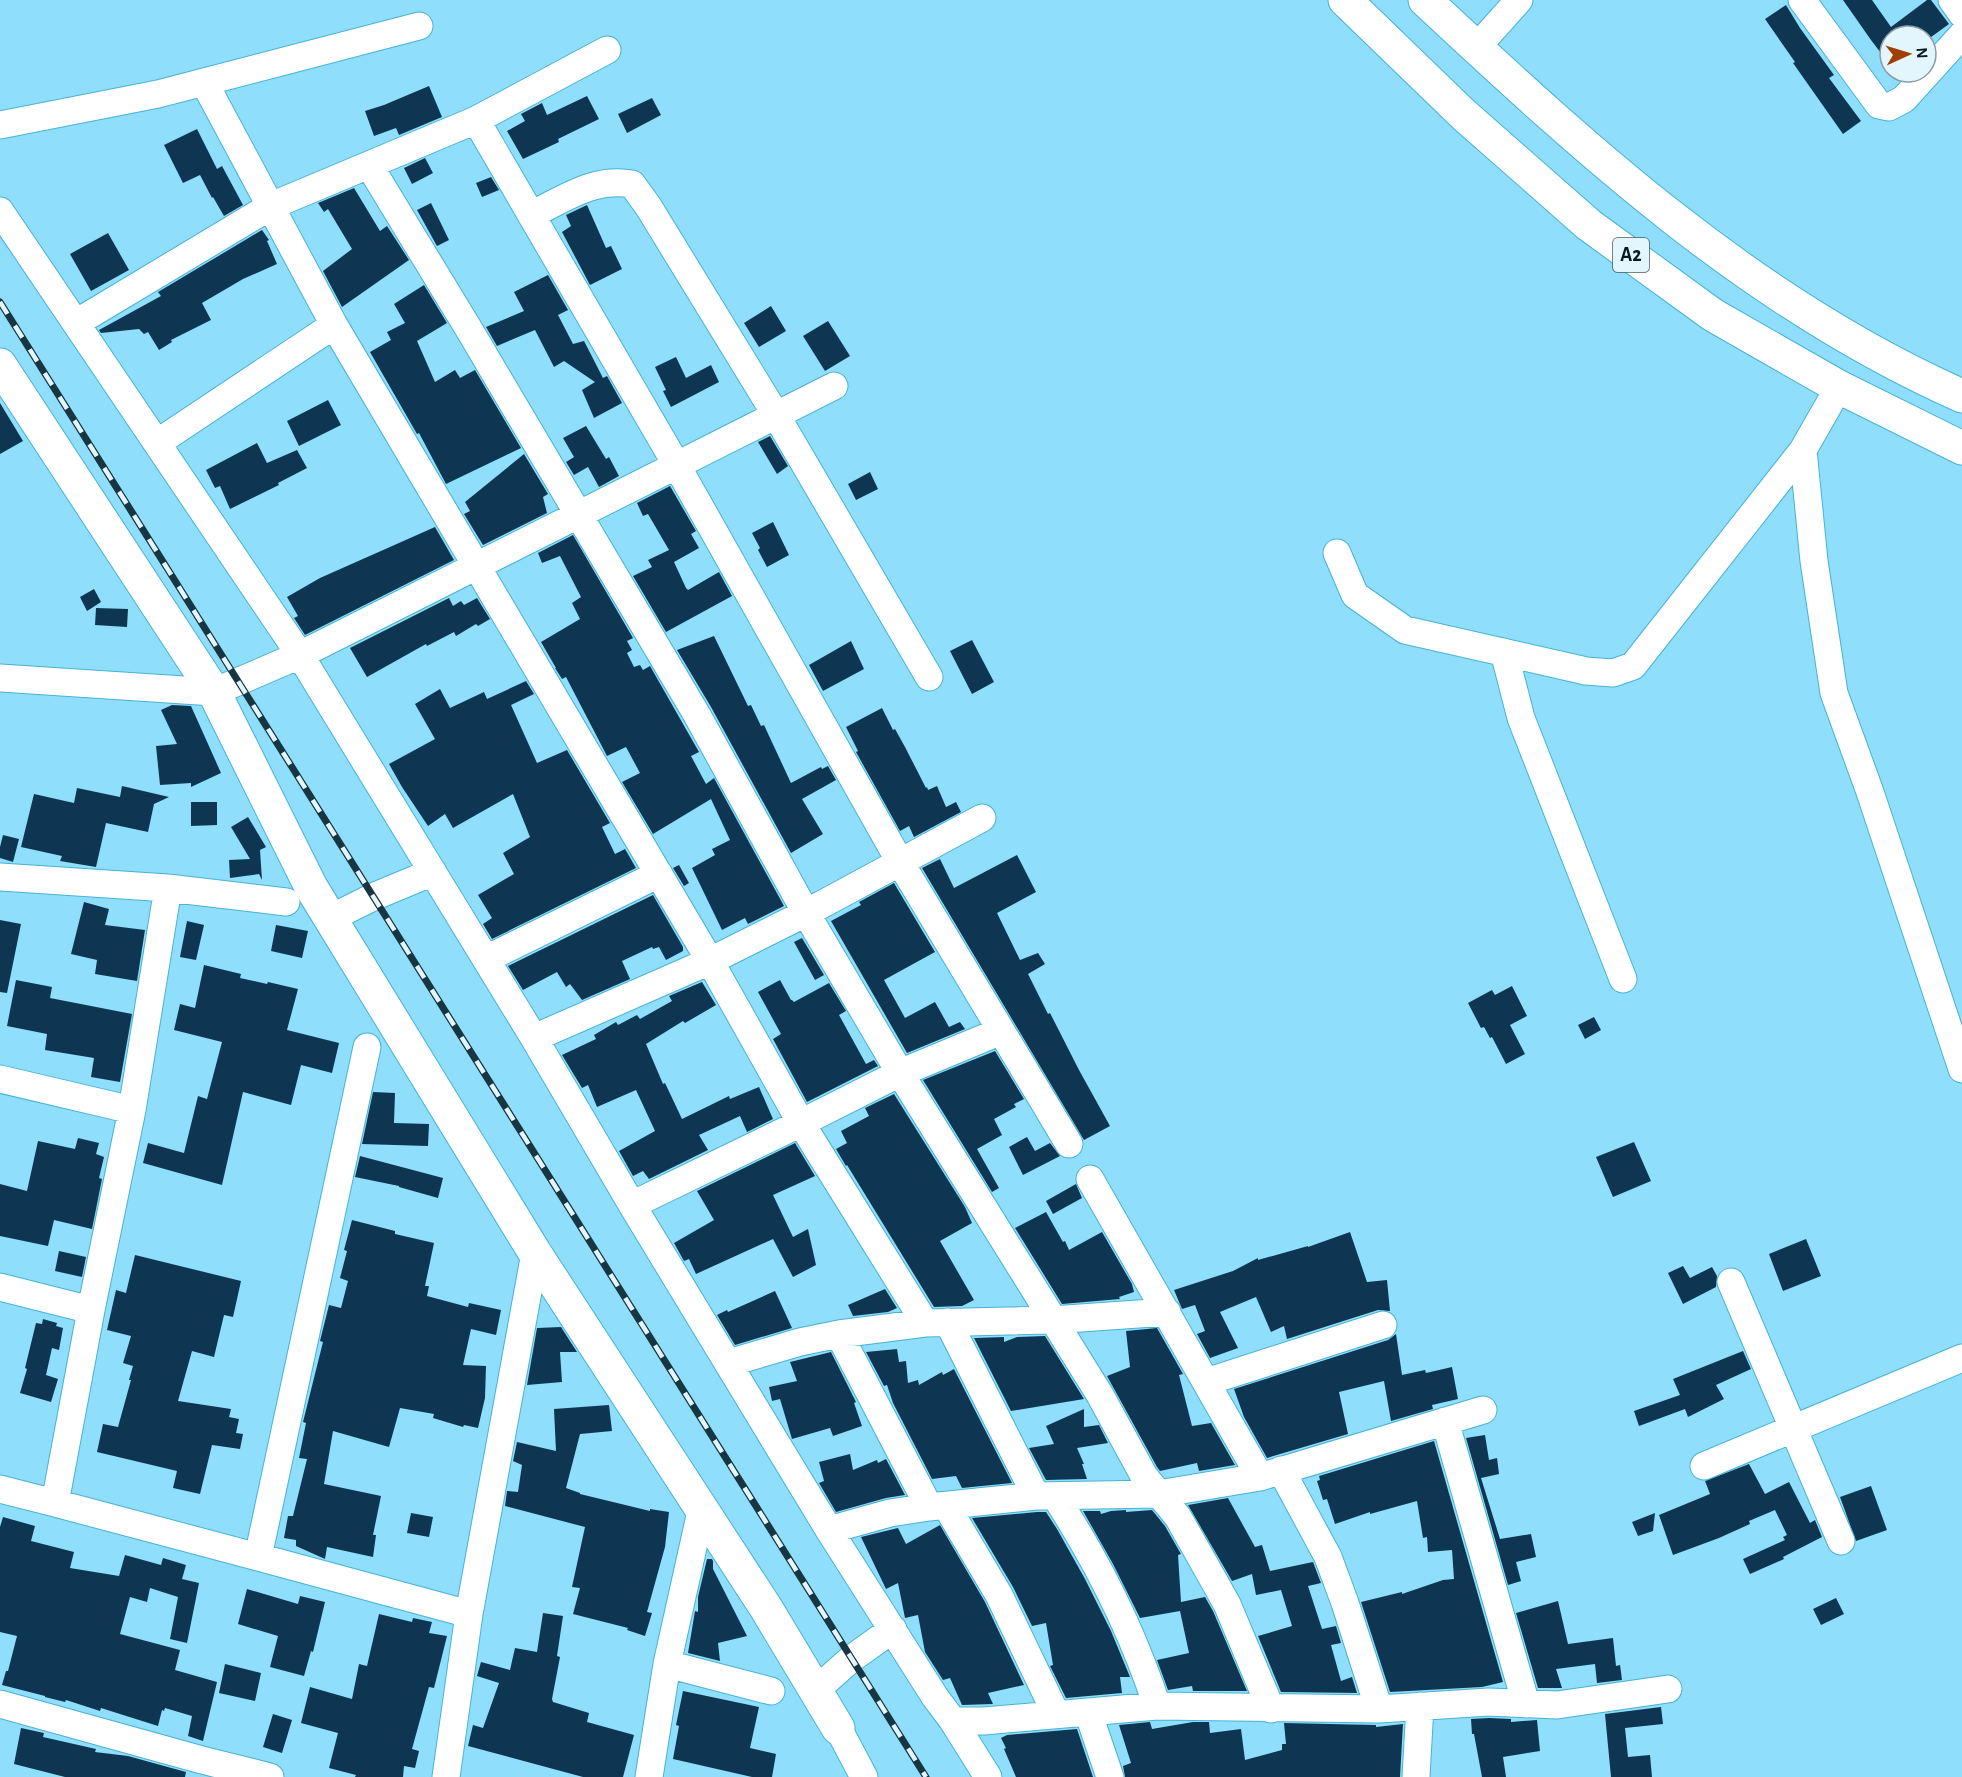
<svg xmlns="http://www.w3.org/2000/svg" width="1962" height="1777" font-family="'Alegreya Sans',sans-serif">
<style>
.building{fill:#0e3653}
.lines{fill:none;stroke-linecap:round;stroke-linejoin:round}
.minor-casing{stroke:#47b2d6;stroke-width:29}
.major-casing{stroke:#47b2d6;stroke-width:35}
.highway-casing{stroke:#47b2d6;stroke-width:35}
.minor{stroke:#fff;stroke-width:27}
.major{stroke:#fff;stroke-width:33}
.highway{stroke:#fff;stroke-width:33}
.rail-casing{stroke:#183641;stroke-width:7}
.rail{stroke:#e3f5fd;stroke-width:4.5;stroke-dasharray:14;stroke-linecap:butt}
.labels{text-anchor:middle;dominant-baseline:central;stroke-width:6;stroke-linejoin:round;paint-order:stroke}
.shield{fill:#e3f5fd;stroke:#475c64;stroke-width:1.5}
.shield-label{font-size:20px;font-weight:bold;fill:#041a22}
</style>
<rect width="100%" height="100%" fill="#8fdefb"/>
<path class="building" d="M1843 0H1872L1891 27 1927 0H1931L1949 24 1927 40 1926 36H1890V65L1871 40Z
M1786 5 1800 28 1834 75 1829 78 1861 121 1843 134 1793 63 1795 62 1765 19Z
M429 86 442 117 399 135 396 128 374 136 365 111 384 105Z
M587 96 599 119 558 139 559 142 523 159 507 131 525 121 521 114 542 103 547 115Z
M652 98 661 115 627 133 618 114Z
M197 129 217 169 222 166 243 205 224 216 213 197 212 198 200 175 183 183 164 145Z
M425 158 433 173 412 184 404 168Z
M491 177 499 190 482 197 476 183Z
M354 188 380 231 387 226 409 260 342 307 323 271 352 249 328 209 324 212 318 203Z
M431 203 449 240 437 246 417 210Z
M587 205 606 248 611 246 622 269 590 285 562 232 571 226 566 215Z
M262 230 269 240 267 241 277 264 243 279 202 303 211 320 171 340 172 342 159 350 148 332 144 334 139 329 101 333 99 330 161 296 158 292Z
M108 233 129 270 91 291 70 254Z
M548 275 568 310 558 315 573 344 584 341 603 378 607 376 622 403 594 418 582 390 595 382 564 361 554 367 535 330 497 346 486 327 524 311 514 292Z
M424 285 447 323 417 341 435 382 455 370 460 378 475 370 521 448 446 484 419 433 417 434 370 352 391 340 387 332 405 323 394 304Z
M771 306 786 331 759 347 744 323Z
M828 321 850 356 825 371 803 336Z
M676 357 686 378 711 365 719 382 671 407 663 391 666 390 655 367Z
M328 400 341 425 299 446 287 421Z
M0 403 23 441 0 454Z
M586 426 606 459 609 457 619 476 599 487 588 467 574 475 566 462 574 457 563 438Z
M770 436 788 466 777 474 758 442Z
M257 443 267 463 297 450 307 468 278 483 279 485 230 509 220 486 215 488 206 470Z
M524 454 548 494 543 497 547 513 483 545 464 514 470 511 465 502Z
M870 472 878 489 856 500 848 484Z
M670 486 696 531 691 534 699 548 674 562 686 588 688 590 719 572 732 596 666 632 633 576 652 567 648 560 669 550 648 514 643 516 637 503Z
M773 522 789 555 767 567 758 550 760 548 752 533Z
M435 527 454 560 305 635 294 618 298 616 287 597 320 578Z
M573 535 633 638 627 641 632 650 627 653 634 667 640 665 643 670 650 666 699 752 691 756 706 784 714 778 784 906 748 924 745 918 722 930 692 868 715 855 712 849 730 840 711 799 653 834 622 782 640 773 626 747 607 756 566 677 562 679 555 668H556L541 642 580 619 572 603 581 597 560 556 542 563 538 553Z
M94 589 101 602 87 611 80 597Z
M449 598 453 606 461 601 464 605 477 598 490 619 478 626 476 624 456 636 454 632 427 646 426 644 367 677 350 648Z
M96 608 128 609 127 627 95 625Z
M714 636 748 706 751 705 761 726 764 725 791 783 821 767 822 769 828 766 836 780 802 799 823 834 791 853 711 707 677 650Z
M972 640 994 682 972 694 950 651Z
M851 641 864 669 823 691 809 665Z
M526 681 534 694 511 705 537 763 567 750 610 823 602 827 615 854 625 849 636 868 492 939 483 924 492 918 478 895 514 874 503 853 530 837 513 794 453 828 445 814 428 826 402 787 389 764 435 739 415 704 440 689 450 708 484 692 487 699Z
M172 705 191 706 221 773 191 787V783L160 785 156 746 177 744 161 710Z
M882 708 893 730 895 729 905 747 926 788 927 787 928 790 937 786 946 807 956 802 961 812 914 837 909 826 900 831 856 752 858 751 846 727Z
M122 786 169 797 154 804 148 832 106 823 96 867 60 861 62 856 21 847 34 794 74 803 77 788 120 797Z
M191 802H217V825L191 826Z
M248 817 266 847 260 850 262 880 259 874 230 878 229 860 250 859 231 827Z
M3 835 19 839 13 862 0 858V847Z
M1017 855 1036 892 997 913 1020 960 1038 953 1045 964 1028 974 1048 1014 1050 1013 1079 1070 1110 1126 1084 1140 922 868 940 859 954 888Z
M679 865 689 883 684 886 673 868Z
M894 883 935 952 884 980 905 1018 935 1002 949 1027 960 1022 965 1029 907 1053 831 921 861 905 859 902Z
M653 895 683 947V951L666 960 659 947 653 949 652 947 622 961 630 979 582 1000 570 984 566 987 557 972 523 990 508 966Z
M84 902 109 909 105 925 145 930 137 981 95 974 97 960 71 954Z
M0 920 21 924 7 993 0 992Z
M187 921 204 925 196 960 180 957Z
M276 925 308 931 302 958 271 951Z
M802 938 824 975 815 980 794 942Z
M204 965 241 974 240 978 267 984 268 982 298 989 287 1030 339 1043 332 1073 301 1065 291 1105 243 1092 222 1185 143 1163 148 1143 184 1153 198 1096 207 1099 222 1042 174 1030 180 1004 195 1008Z
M16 980 52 987 50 998 132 1014 120 1082 91 1077 94 1058 45 1050 47 1034 7 1026Z
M780 980 791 1000H792L794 1002 829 983 846 1011 839 1015 866 1064 874 1060 878 1066 807 1102 773 1039 781 1034 758 992Z
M702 982 716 1005 685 1023 683 1021 646 1044 663 1084 665 1083 682 1119 729 1096 730 1099 759 1087 773 1119 747 1132 740 1116 699 1135 708 1150 649 1179 643 1171 633 1176 619 1151 655 1131 636 1090 597 1107 588 1085 582 1088 562 1055 596 1039 594 1035 616 1022 618 1025 637 1015 640 1019 672 1001 669 996Z
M1512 986 1527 1016 1510 1025 1525 1054 1506 1064 1492 1037 1490 1038 1484 1027 1481 1028 1468 1003 1492 990 1495 995Z
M1594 1017 1601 1030 1585 1039 1578 1025Z
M995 1051 1024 1099 1014 1104 1016 1107 994 1119 1002 1135 977 1149 999 1188 992 1192 923 1080Z
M373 1092 395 1093 394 1123 429 1124 428 1146 362 1144Z
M894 1094 965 1207 972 1223 940 1241 974 1300 962 1306 934 1307 847 1165 846 1166 836 1149 847 1143 841 1131 869 1116 865 1108Z
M1027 1137 1035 1151 1050 1143 1060 1156 1023 1175 1009 1147Z
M78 1138 99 1143 96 1154 104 1157 99 1178 102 1179 92 1229 54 1220 48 1246 0 1236V1184L27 1191 38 1141 75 1149Z
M1634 1142 1651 1181 1613 1197 1596 1157Z
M795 1143 815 1176 773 1195 793 1237 808 1229 816 1265 793 1277 773 1239 696 1274 689 1259 684 1261 674 1243 714 1220 697 1191Z
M360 1156 443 1178 438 1198 399 1187V1186L355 1177Z
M1076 1184 1082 1198 1053 1214 1046 1201Z
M1046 1212 1063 1242 1065 1241 1069 1250 1102 1232 1132 1284 1134 1292 1119 1297 1120 1299 1062 1304 1015 1228Z
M352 1220 395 1231V1234L434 1243 425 1286H429L427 1296 468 1307 469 1303 501 1310 496 1335 471 1329 463 1365 486 1366 485 1398 478 1428 464 1425 463 1427 433 1418 434 1414 400 1408 389 1447 333 1431 324 1484 381 1496 373 1535H376L373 1557 327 1547 325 1559 296 1546V1540L284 1538 288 1516H293L307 1459 299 1458 306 1423 303 1422 323 1342 320 1341 329 1305 341 1308 348 1281 340 1278 347 1251 344 1250Z
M1350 1232 1367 1282 1387 1280 1390 1311 1378 1310 1287 1339 1284 1326 1271 1332 1256 1297 1220 1312 1238 1348 1210 1358 1197 1334 1205 1331 1195 1305 1182 1309 1174 1290 1233 1271 1258 1258V1260L1308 1246V1247Z
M1806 1239 1821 1276 1783 1291 1769 1254Z
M59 1251 86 1257 82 1277 55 1271Z
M135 1255 241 1281 233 1317 224 1315 214 1357 192 1351 178 1401 231 1409 229 1417 239 1419 236 1433 243 1434 240 1449 212 1445 200 1494 173 1488 177 1471 97 1452 103 1424 118 1427 131 1380H129L133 1366 123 1363 131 1336 107 1330 116 1290 126 1293Z
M1683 1266 1690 1278 1712 1267 1717 1276 1716 1287 1683 1304 1668 1273Z
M885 1289 897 1308 888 1312 853 1316 848 1305Z
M775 1291 792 1328 735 1345 717 1315 727 1310 728 1312Z
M43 1319 57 1323 56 1326 63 1328 59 1350 52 1348 46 1375 58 1379 51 1402 20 1393 27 1369 25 1368 36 1323 42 1324Z
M561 1327 577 1352H560L562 1382 527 1385 537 1328Z
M1157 1328 1183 1374 1179 1375 1192 1426 1211 1423 1235 1465 1199 1471 1197 1463 1160 1471 1157 1467 1107 1376 1130 1367 1126 1331Z
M1396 1334 1402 1375 1425 1370 1426 1373 1452 1367 1458 1399 1432 1405 1433 1409 1391 1421 1384 1381 1339 1392 1348 1434 1267 1458 1244 1417 1234 1389 1388 1340Z
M1045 1336 1084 1399 1011 1411 974 1338 1004 1337V1342L1017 1337Z
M897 1349 899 1362 906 1361 908 1383 918 1380 919 1385 942 1372 943 1375 954 1369 1012 1483 962 1488 956 1476 932 1479 893 1403 887 1385 884 1386 866 1352Z
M1743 1351 1751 1369 1716 1385 1724 1399 1688 1417 1685 1409 1639 1426 1634 1411 1680 1395 1673 1379Z
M831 1352 856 1402 854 1403 862 1426 833 1436 830 1428 792 1439 780 1399 772 1401 769 1387 797 1381 790 1362Z
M609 1405 612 1431 580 1434 566 1488 580 1493V1494L650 1511V1509L669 1512 665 1547 647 1612 652 1613 645 1636 627 1630 628 1628 573 1614 580 1588 572 1587 585 1527 505 1506 507 1491 518 1492 522 1465 513 1461 517 1442 556 1451 554 1409Z
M1084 1409V1427L1099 1425 1108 1443 1077 1448 1084 1464H1082L1087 1479 1046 1480 1029 1448 1054 1444 1046 1426Z
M1485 1435 1489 1460 1497 1458 1499 1474 1481 1478 1500 1539 1531 1534 1536 1557 1516 1562 1521 1581 1508 1585 1466 1438Z
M1434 1441 1503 1682 1482 1687 1390 1692 1361 1602 1402 1592V1594L1443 1580 1454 1579 1452 1550 1428 1552 1427 1537 1423 1538 1417 1501 1370 1514V1512L1335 1524 1327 1499 1323 1500 1317 1481 1320 1480 1319 1476Z
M850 1454 853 1470 877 1460 878 1463 886 1459 905 1495 886 1498 836 1512 819 1483 824 1481 819 1462Z
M1749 1464 1765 1494 1789 1482 1810 1523 1815 1520 1822 1537 1783 1557 1784 1559 1750 1574 1743 1559 1785 1540 1783 1537 1787 1535 1775 1510 1749 1521 1750 1524 1719 1538 1673 1555 1659 1515 1710 1494 1705 1481Z
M1871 1486 1887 1530 1856 1541 1840 1497Z
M1228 1498 1255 1547 1262 1545 1270 1571 1313 1562 1321 1583 1308 1586 1322 1629 1336 1626 1341 1643 1331 1645 1341 1681 1352 1677 1357 1693 1281 1692 1258 1636 1292 1626 1281 1590 1256 1595 1252 1574 1232 1581 1188 1505Z
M1126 1510V1512L1152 1510 1165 1526 1181 1554 1178 1555 1181 1602 1205 1597 1213 1611 1247 1691H1193L1192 1686 1168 1690 1157 1660 1189 1653 1180 1611 1140 1618 1113 1564 1083 1511H1100L1101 1514 1111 1511Z
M1037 1512H1046L1057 1529 1085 1579 1111 1631 1130 1677H1120L1122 1693 1066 1698 1050 1666 1053 1665 1046 1623 1032 1626 1013 1587 972 1518Z
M411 1513 433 1517 429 1537 407 1533Z
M1655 1513 1653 1531 1638 1536 1632 1522Z
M3 1517 35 1526 31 1541 74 1552 70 1568 119 1576 125 1555 161 1565 163 1558 186 1565 182 1579 199 1583 187 1643 170 1639 178 1597 150 1588 147 1602 130 1597 120 1634 180 1650 175 1670 217 1682 203 1741 188 1736 192 1716 165 1708 164 1711 162 1710 158 1726 101 1708 100 1711 66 1700 65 1702 45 1697V1696L2 1685 6 1671H8L17 1636 0 1632V1527Z
M940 1525 985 1602 1023 1683 1024 1685 988 1693 993 1704 962 1705 950 1678 943 1680 925 1652 918 1615 905 1618 898 1583 886 1589 861 1537 898 1528 906 1544Z
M707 1559H712L713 1561V1569L747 1636 718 1643 720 1661 688 1653 695 1611 698 1612V1597Z
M247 1589 298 1604 300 1596 325 1602 313 1652 311 1651 304 1676 270 1667 278 1636 238 1624Z
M1836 1598 1844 1614 1821 1625 1813 1609Z
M1558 1601 1568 1644 1613 1638 1616 1666 1620 1665 1622 1680 1597 1683 1595 1664 1556 1669 1562 1688H1538L1516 1613Z
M543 1613 563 1616 557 1656 560 1657 552 1699 553 1702 589 1713 587 1722 634 1735 623 1777H583L468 1746 473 1725 483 1728 499 1683 477 1676 481 1662 510 1670 515 1648 537 1652Z
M379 1614 412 1622 413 1618 432 1622 429 1633 447 1636 434 1688 429 1687 412 1749 419 1751 415 1768 404 1766 403 1777H355L356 1775 329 1768 338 1733 301 1723 310 1687 352 1699 359 1664 367 1666Z
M225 1664 261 1673 255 1701 219 1693Z
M683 1691 759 1707 750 1748 776 1754 772 1777H752L673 1759 679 1726 676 1725Z
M1661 1707 1663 1724 1625 1728 1628 1757 1650 1755 1652 1777H1611L1605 1714Z
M273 1714 292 1720 282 1753 263 1747Z
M1489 1718 1511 1719V1722L1537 1720 1540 1751 1503 1757 1506 1777H1482L1474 1734H1472L1471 1719Z
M1150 1722 1152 1729 1193 1722H1209L1210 1733 1241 1729 1245 1760 1282 1750V1744H1286L1284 1723 1376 1725V1727L1403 1724 1400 1777H1125L1123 1766 1131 1763 1119 1725Z
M21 1728 44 1733 43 1737 96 1749 95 1752 128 1756 186 1772 185 1777H65L14 1764Z
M1077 1729 1093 1777H1016L1004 1749 1006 1748 1001 1738 1007 1735Z"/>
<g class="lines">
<defs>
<path id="minor" d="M1802 0 1879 105 1889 107 1904 99 1962 35
M1952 0 1962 14
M1476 48 1519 0
M204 82 334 325 710 961 801 1123 925 1323
M476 120 676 464 900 862 1069 1144
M0 125 158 94 419 26
M369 165 470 331 697 715 806 913 900 1073 1100 1395 1144 1476 1178 1517 1227 1604 1271 1709
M0 211 300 655 534 1038 632 1205 829 1530 935 1697 953 1721H984L1157 1706 1379 1709 1489 1702 1557 1705 1668 1689
M531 215C564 199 594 177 632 184L648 206 776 415 929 677
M76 323 271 206 476 120 607 50
M1839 387 1803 450 1814 561 1834 693 1870 792 1962 1069
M157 443 334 325
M1337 553 1355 595 1405 630 1586 671 1613 673 1633 666 1803 450
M1504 652 1521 718 1623 979
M0 678 214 692 300 655 834 386
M0 877 168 888
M331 918 373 897 433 872
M486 959 659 874
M534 1038 710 961 806 913 982 818
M367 1047 258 1557 469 1614
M0 1079 132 1110
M1090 1179 1260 1477
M632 1205 801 1123 900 1073 1001 1031
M1731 1282 1841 1541
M0 1287 91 1310
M948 1322 1036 1496
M839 1334 929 1507
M729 1363 800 1342 839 1334 925 1323 1052 1320 1167 1312
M1206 1382 1383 1325
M1445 1421 1526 1704
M1704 1466 1962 1358
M1281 1470 1328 1557 1345 1603 1379 1709
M0 1489 55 1503
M1055 1496C1097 1561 1133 1632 1157 1706
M702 1507 667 1664 771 1691
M947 1507 999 1595 1056 1714
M829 1530 890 1513 929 1507 1036 1496 1158 1494 1260 1477 1483 1410
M258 1557 55 1503 91 1310 132 1110 168 888 286 902
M816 1690 851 1659 893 1629
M0 1704 202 1760 270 1777
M1088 1712 1110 1777
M953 1721 988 1777
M838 1728 864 1777
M446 1777 469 1614 535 1253
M649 1777 667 1664
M1416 1777 1420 1706"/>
<path id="major" d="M0 365 214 692 311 887 535 1253 766 1608 838 1728"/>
<path id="highway" d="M1345 0 1464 115 1589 225 1713 315 1839 387 1962 448
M1425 0C1589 153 1754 304 1962 396"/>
</defs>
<use href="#minor" class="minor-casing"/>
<use href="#major" class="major-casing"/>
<use href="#highway" class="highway-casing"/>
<use href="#minor" class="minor"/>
<use href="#major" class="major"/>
<use href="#highway" class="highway"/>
<defs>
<path id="rail" d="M0 302 926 1777"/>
</defs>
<use href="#rail" class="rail-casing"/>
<use href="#rail" class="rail"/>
</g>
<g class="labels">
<rect class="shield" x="1613" y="238" width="36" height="34" rx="4.5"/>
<g class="shield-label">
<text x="1631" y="255">A2</text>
</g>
</g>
<g transform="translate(1908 54) rotate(86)"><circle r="28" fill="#e3f5fd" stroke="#8a9da5" stroke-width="1.5"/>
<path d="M0-4.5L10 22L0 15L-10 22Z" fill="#a03e00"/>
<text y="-9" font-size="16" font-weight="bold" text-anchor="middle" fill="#041a22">N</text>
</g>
</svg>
